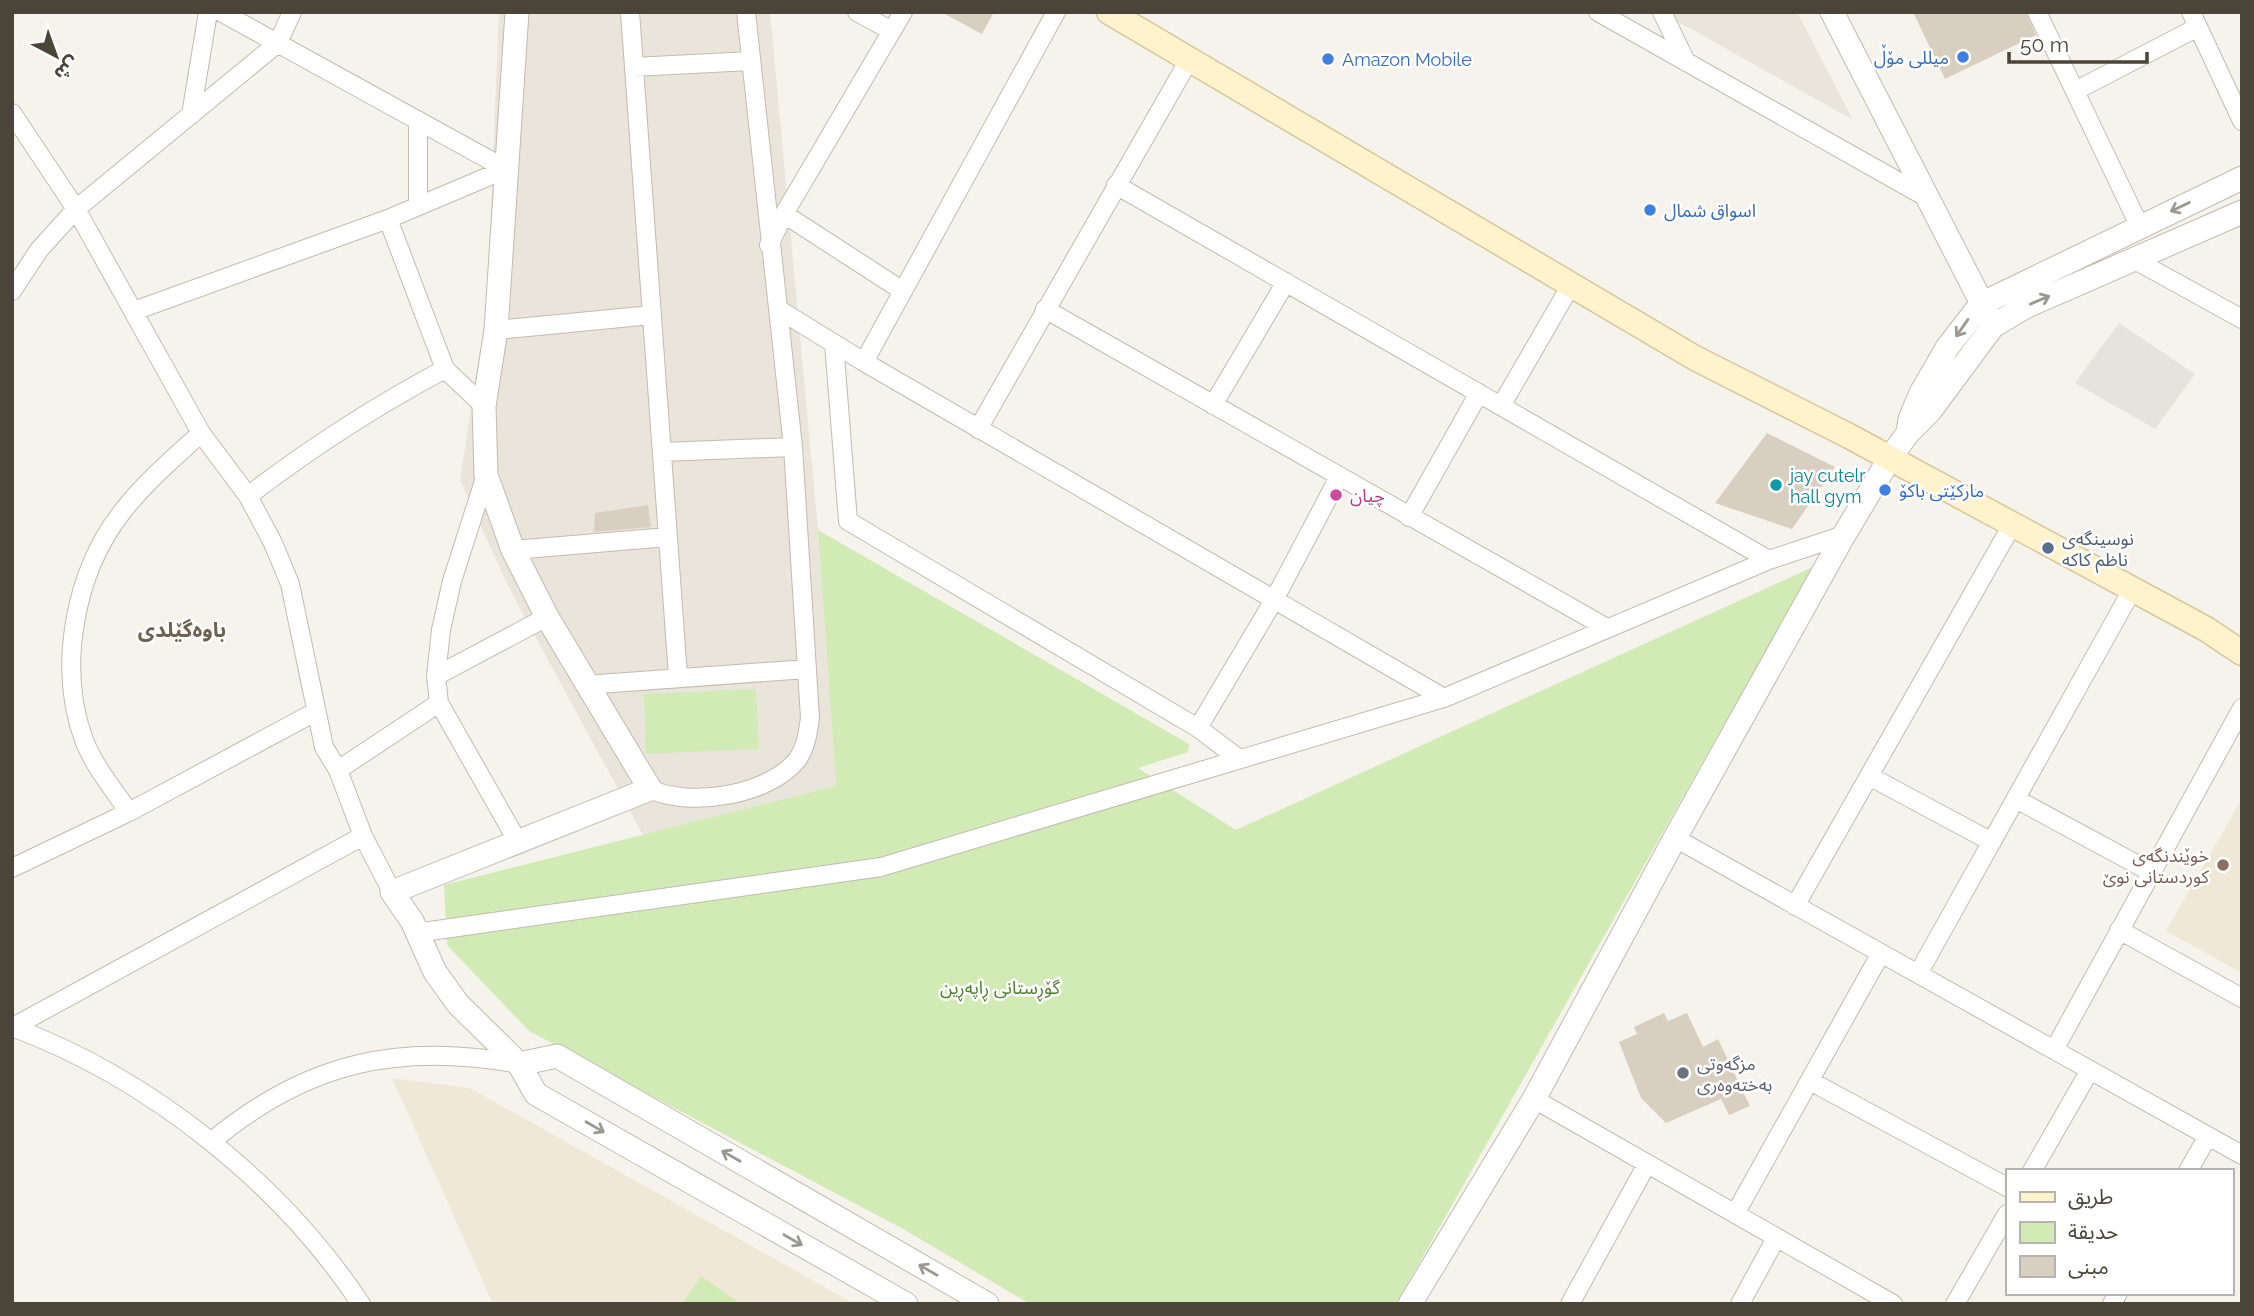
<svg xmlns="http://www.w3.org/2000/svg" width="2254" height="1316" font-family="Raleway,'Noto Sans Arabic',sans-serif">
<style>
.residential{fill:#eae5da}
.industrial{fill:#e6e2dd}
.education{fill:#efe8d6}
.green{fill:#d2eab5}
.building{fill:#d8cfc1}
.lines{fill:none;stroke-linecap:round;stroke-linejoin:round}
.minor-casing{stroke:#c2bbae;stroke-width:20}
.tertiary-casing{stroke:#c2bbae;stroke-width:25}
.secondary-casing{stroke:#d6c79b;stroke-width:27}
.minor{stroke:#fff;stroke-width:18}
.tertiary{stroke:#fff;stroke-width:23}
.secondary{stroke:#fff3cd;stroke-width:24}
.oneway{stroke:#9c9892}
.shop-dot{fill:#3f7fe0;stroke:#fff;stroke-width:2.5}
.culture-dot{fill:#0f9aa8;stroke:#fff;stroke-width:2.5}
.hotel-dot{fill:#d1479c;stroke:#fff;stroke-width:2.5}
.service-dot{fill:#5c6f8a;stroke:#fff;stroke-width:2.5}
.education-dot{fill:#8d6e63;stroke:#fff;stroke-width:2.5}
.worship-dot{fill:#6b7280;stroke:#fff;stroke-width:2.5}
.labels{text-anchor:middle;dominant-baseline:central;stroke-width:5;stroke-linejoin:round;paint-order:stroke}
.shop-label{font-size:18px;fill:#366cbe;stroke:#fff;text-anchor:start}
.culture-label{font-size:18px;fill:#0d838f;stroke:#fff;text-anchor:start}
.hotel-label{font-size:18px;fill:#b23c85;stroke:#fff;text-anchor:start}
.service-label{font-size:18px;fill:#4e5e75;stroke:#fff;text-anchor:start}
.education-label{font-size:18px;fill:#785e54;stroke:#fff;text-anchor:end}
.park-label{font-size:18px;fill:#4a7f2a;stroke:#fff}
.worship-label{font-size:18px;fill:#5b616d;stroke:#fff;text-anchor:start}
.quarter-label{font-size:21px;font-weight:bold;fill:#6e6250;stroke:#fff}
</style>
<rect width="100%" height="100%" fill="#f6f3ec"/>
<path class="residential" d="M499 12H770L818 530 836 786 643 835 509 588 460 480 487 306Z
M1661 12H1797L1853 120Z"/>
<path class="industrial" d="M2119 323 2195 374 2155 429 2075 383Z"/>
<path class="education" d="M2242 798V973L2166 931Z
M392 1078 470 1088 855 1304H493Z"/>
<path class="green" d="M818 530 1189 744 1188 752 1138 768 1236 830 1813 567 1396 1304H1030L905 1230 529 1031 447 945 444 885 836 786Z
M756 689 759 749 646 754 644 694Z
M701 1276 741 1304H682Z"/>
<path class="building" d="M941 12H994L982 34Z
M1913 12H2026L2036 35 1945 79Z
M1767 433 1835 467 1792 529 1715 503Z
M648 505 651 527 594 532 595 513Z
M1664 1013 1668 1021 1687 1013 1703 1047 1718 1039 1750 1106 1729 1115 1721 1099 1666 1123 1641 1098 1619 1042 1637 1034 1634 1027Z"/>
<g class="lines">
<defs>
<path id="minor" d="M221 12 506 169
M630 12 678 676
M857 12 892 31
M1598 12 1924 196
M1662 12 1686 62
M2037 12 2140 227
M2191 12 2242 121
M634 67 750 61
M2075 91 2198 27
M12 113 76 209 201 433 248 496 273 543 290 584 324 747 338 770 363 836 392 892
M191 115 208 12
M1116 185 1769 560
M418 206V120
M784 214 903 291
M388 219 445 369 484 406
M769 245 784 214 903 12
M2135 260 2242 319
M12 291 39 250 76 209 278 43 292 12
M778 309 864 362 1444 698
M1045 309 1607 628
M134 311 388 219 506 169
M496 330 652 315
M834 343 848 521 1198 728 1238 758
M864 362 1056 12
M1213 405 1286 282
M1501 406 1571 285
M978 429 1189 60
M662 452 793 447
M486 475 452 581 441 630 436 676 439 703 518 842
M248 496C313 446 372 408 445 369
M1409 517 1479 393
M513 550 668 537
M436 676 547 617
M585 685 807 669
M1198 728 1274 600 1339 477
M338 770 439 703
M1869 776 1992 842
M650 789C690 808 769 795 797 760 806 748 808 732 810 718L793 447 746 12
M2016 799 2151 872
M129 812C113 789 94 766 84 740 57 667 75 572 122 512 145 482 174 458 201 433
M1675 838 2242 1155
M12 868 129 812 315 712
M1795 906 2012 525
M2119 930 2242 998
M416 933 881 867 1444 698 1769 560 1844 535
M1918 974 2132 590
M12 1027C149 1078 280 1182 361 1304
M13 1027 363 836
M2054 1050 2242 708
M1810 1081 2007 1187
M1534 1099 1893 1304
M212 1141C307 1062 399 1042 519 1064
M2032 1171 2090 1070
M2188 1171 2208 1136
M1735 1214 1881 953
M1570 1304 1647 1164
M1740 1304 1776 1238
M1955 1304 2007 1214
M2112 1304 2118 1293"/>
<path id="tertiary" d="M517 12 496 330 484 406 486 475 513 550 547 617 650 789 392 892 412 921 435 972 458 1004 519 1064 536 1094 906 1304
M1832 12 1989 317
M1908 433 1910 419 1921 393 1947 348 1981 304 2242 178
M519 1064 557 1056 987 1304
M1410 1304 1534 1099 1675 838 1844 535 1890 458 1908 433 1930 411 1993 326 2025 307 2242 212"/>
<path id="secondary" d="M1109 12 1695 358 1849 436 2206 629 2242 653"/>
</defs>
<use href="#minor" class="minor-casing"/>
<use href="#tertiary" class="tertiary-casing"/>
<use href="#secondary" class="secondary-casing"/>
<use href="#minor" class="minor"/>
<use href="#tertiary" class="tertiary"/>
<use href="#secondary" class="secondary"/>
</g>
<defs><path id="oneway-shaft" d="M-6 0H5M1.5-3L5.5 0L1.5 3" fill="none" stroke-width="1.6" stroke-linecap="round" stroke-linejoin="round" transform="scale(1.75)"/></defs>
<g class="oneway">
<use href="#oneway-shaft" transform="translate(2180 207) rotate(154)"/>
<use href="#oneway-shaft" transform="translate(2040 300) rotate(-23)"/>
<use href="#oneway-shaft" transform="translate(1962 328) rotate(125)"/>
<use href="#oneway-shaft" transform="translate(595 1127) rotate(30)"/>
<use href="#oneway-shaft" transform="translate(731 1156) rotate(-150)"/>
<use href="#oneway-shaft" transform="translate(793 1240) rotate(30)"/>
<use href="#oneway-shaft" transform="translate(928 1270) rotate(-150)"/>
</g>
<g class="shop-dot">
<circle cx="1963" cy="57" r="7"/>
<circle cx="1328" cy="59" r="7"/>
<circle cx="1650" cy="210" r="7"/>
<circle cx="1885" cy="490" r="7"/>
</g>
<circle class="culture-dot" cx="1776" cy="485" r="7"/>
<circle class="hotel-dot" cx="1336" cy="495" r="7"/>
<circle class="service-dot" cx="2048" cy="548" r="7"/>
<circle class="education-dot" cx="2223" cy="865" r="7"/>
<circle class="worship-dot" cx="1683" cy="1073" r="7"/>
<g class="labels">
<g class="shop-label">
<text x="1949" y="57" text-anchor="end">میللی مۆڵ</text>
<text x="1342" y="59">Amazon Mobile</text>
<text x="1664" y="210">اسواق شمال</text>
<text x="1899" y="490">مارکێتی باکۆ</text>
</g>
<g class="culture-label">
<text x="1790" y="475">jay cutelr<tspan x="1790" dy="21">hall gym</tspan></text>
</g>
<g class="hotel-label">
<text x="1350" y="495">چيان</text>
</g>
<g class="service-label">
<text x="2062" y="538">نوسینگەی<tspan x="2062" dy="21">ناظم کاکە</tspan></text>
</g>
<g class="education-label">
<text x="2209" y="855">خوێندنگەی<tspan x="2209" dy="21">کوردستانی نوێ</tspan></text>
</g>
<g class="park-label">
<text x="1000" y="987">گۆڕستانی ڕاپەڕین</text>
</g>
<g class="worship-label">
<text x="1697" y="1063">مزگەوتی<tspan x="1697" dy="21">بەختەوەری</tspan></text>
</g>
<g class="quarter-label">
<text x="182" y="629">باوەگێلدی</text>
</g>
</g>
<rect width="2254" height="1316" fill="none" stroke="#4b4439" stroke-width="28"/>
<rect x="2006" y="1169" width="228" height="126" fill="#ffffff" stroke="#b7b4b0" stroke-width="2"/>
<rect x="2020" y="1192" width="35" height="10" fill="#fff3cd" stroke="#b7b4b0" stroke-width="2"/>
<text x="2068" y="1204" font-size="21" fill="#4b4439">طريق</text>
<rect x="2020" y="1222" width="35" height="21" fill="#d2eab5" stroke="#b7b4b0" stroke-width="2"/>
<text x="2068" y="1239" font-size="21" fill="#4b4439">حديقة</text>
<rect x="2020" y="1256" width="35" height="21" fill="#d8cfc1" stroke="#b7b4b0" stroke-width="2"/>
<text x="2068" y="1274" font-size="21" fill="#4b4439">مبنى</text>
<g transform="translate(56 56) rotate(139)" stroke="#ffffff" stroke-width="5" paint-order="stroke">
<path d="M0-5L12 26L0 18L-12 26Z" fill="#4b4439"/>
<text y="-10" font-size="19" font-weight="bold" text-anchor="middle" fill="#4b4439">ش</text>
</g>
<path d="M2009 52v10h138v-10" fill="none" stroke="#4b4439" stroke-width="3.5"/>
<text x="2020" y="52" font-size="21" fill="#4b4439" stroke="#ffffff" stroke-width="5" paint-order="stroke">50 m</text>
</svg>
